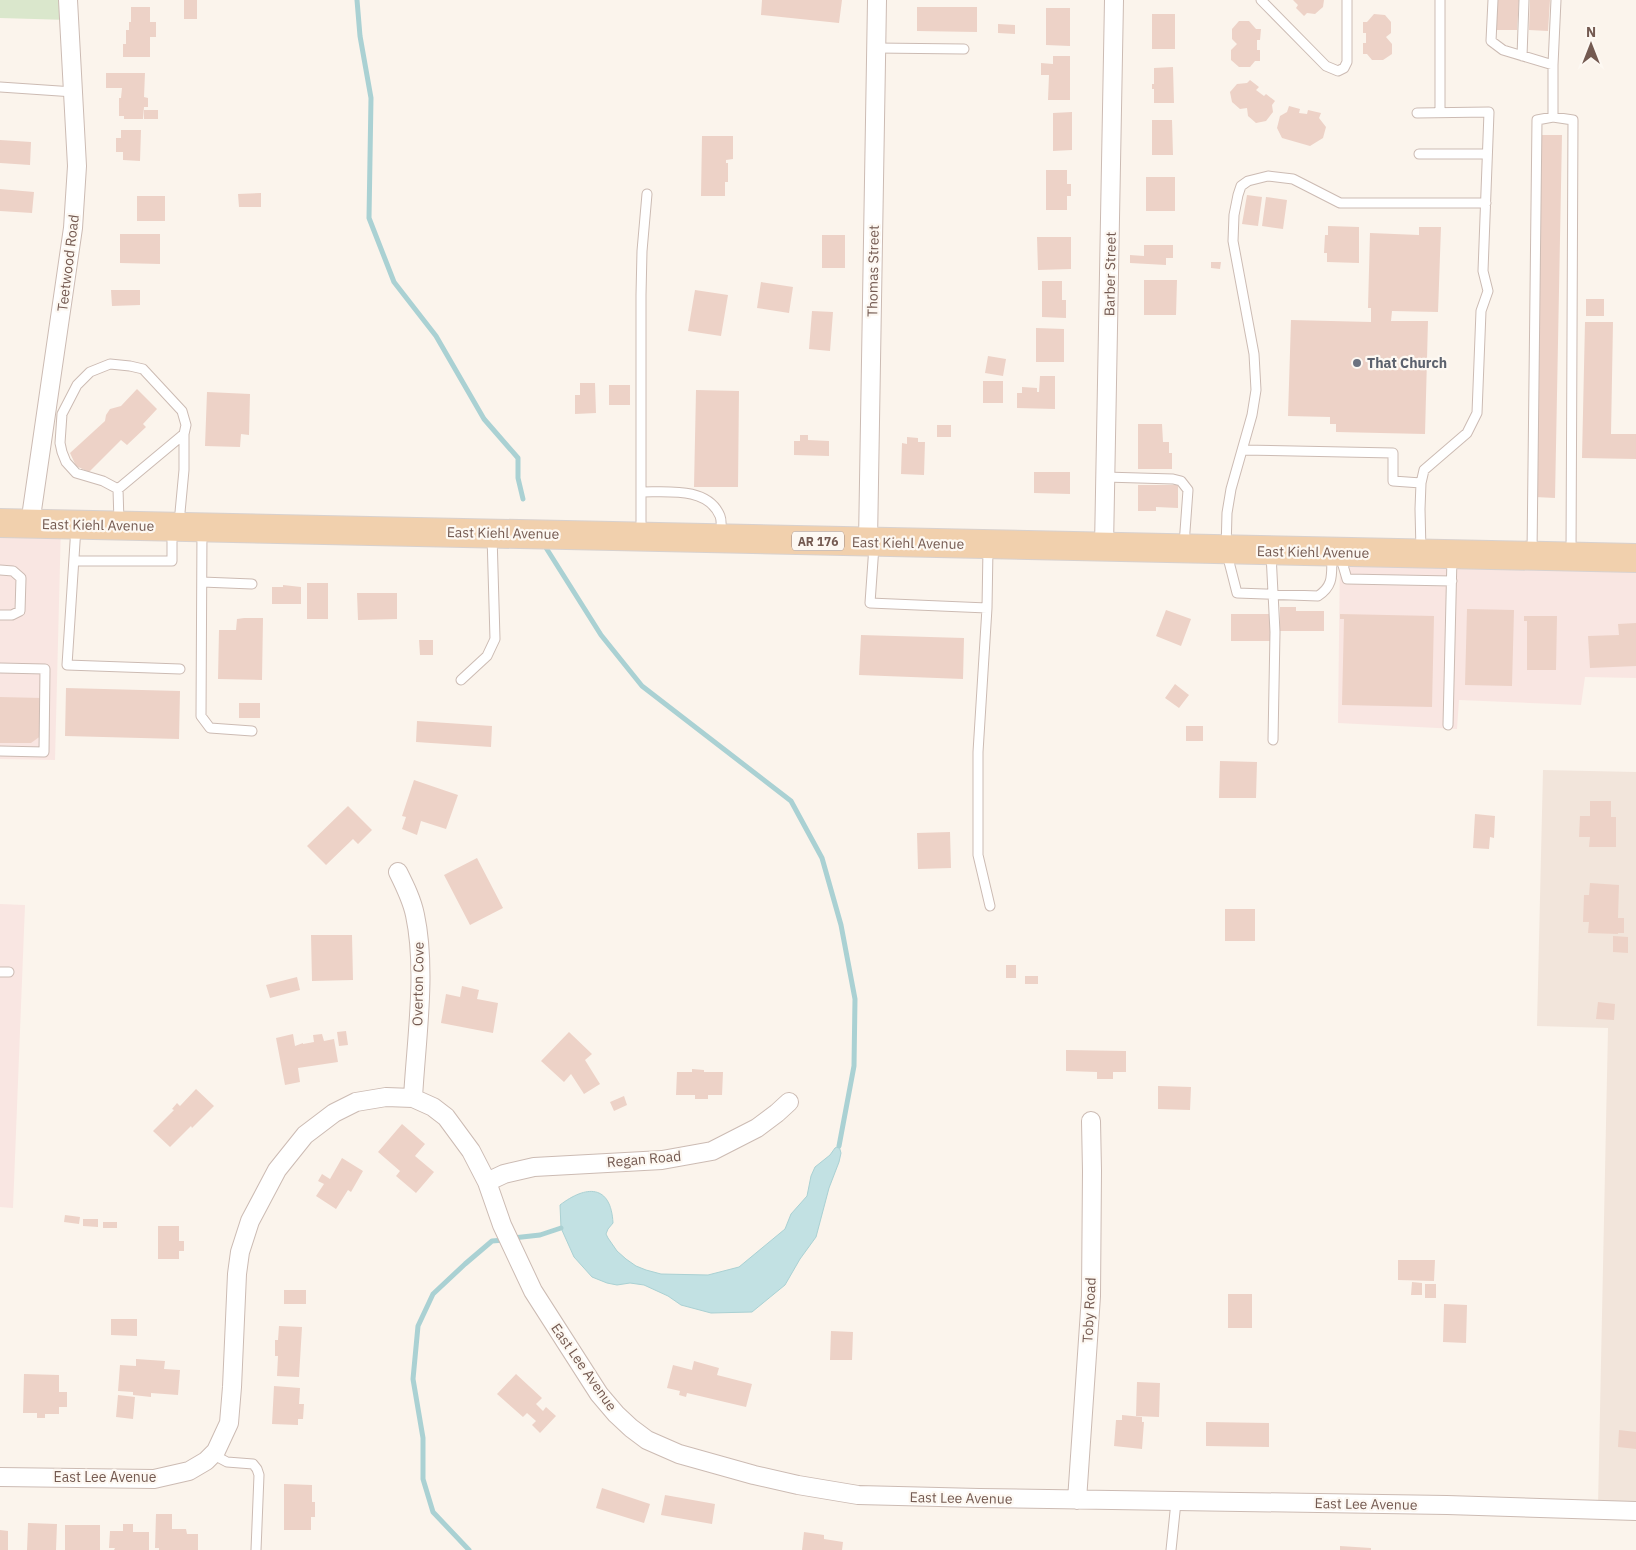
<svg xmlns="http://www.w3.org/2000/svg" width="1636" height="1550" font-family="'IBM Plex Sans',sans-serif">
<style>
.residential{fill:#f2e5db}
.commercial{fill:#f9e6e2}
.green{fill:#dae7cc}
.water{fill:#c2e1e3;stroke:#aad1d3}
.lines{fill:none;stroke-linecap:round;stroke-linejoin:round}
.stream{stroke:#aad1d3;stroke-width:5}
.building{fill:#edd2c7}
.lane-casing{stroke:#ccbbb3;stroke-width:11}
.street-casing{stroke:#ccbbb3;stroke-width:20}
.primary-casing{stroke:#d8d1ce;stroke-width:30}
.lane{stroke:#fff;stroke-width:9}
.street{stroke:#fff;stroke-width:18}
.primary{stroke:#f1d0ad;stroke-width:28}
.worship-dot{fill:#6b7280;stroke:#fdf8f2;stroke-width:2}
.labels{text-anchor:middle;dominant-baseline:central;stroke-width:4.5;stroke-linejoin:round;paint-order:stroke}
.shield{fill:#fdf8f2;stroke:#9d8981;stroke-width:1}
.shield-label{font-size:12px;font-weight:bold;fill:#745a51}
.street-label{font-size:14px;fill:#745a51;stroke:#fdf8f2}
.worship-label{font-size:14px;font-weight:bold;fill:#5b616d;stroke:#fdf8f2;text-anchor:start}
</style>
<rect width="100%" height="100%" fill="#fbf4ec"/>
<path class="residential" d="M1543 770 1636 772V1506H1598L1608 1028 1537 1026Z"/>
<path class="commercial" d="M0 524H61L55 760 0 759Z
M1340 553 1636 558V678L1585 677 1581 705 1459 700 1457 729 1338 723Z
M0 904 25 905 13 1208 0 1207Z"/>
<path class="green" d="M0 0H68L69 20 0 18Z"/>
<path class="water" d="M839 1146 841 1153 839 1162 829 1188 816 1237 800 1259 785 1285 752 1312 711 1313 681 1305 668 1296 644 1285 630 1283 617 1285 607 1283 592 1277 574 1257 561 1228 560 1205C586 1185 611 1184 613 1223L608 1229 606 1234 608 1238 617 1251 626 1259 636 1266 646 1270 661 1274 708 1275 739 1267 785 1229 791 1214 807 1196 811 1176 815 1167 830 1155 835 1148Z"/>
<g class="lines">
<path class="stream" d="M357 0 360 36 371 98 369 218 394 282 436 336 484 419 518 458V478L523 499
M543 543 601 635 642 686 791 801 822 858 841 925 855 999 854 1066 839 1146
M513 1238 540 1235 561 1228
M469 1550 433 1512 423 1479V1438L413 1379 418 1326 433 1294 465 1264 492 1241 504 1240"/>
</g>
<path class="building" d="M184 0H197V19H184Z
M762 0H842L839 23 761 15Z
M1293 0H1324L1323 7 1315 14 1307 13 1304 16 1296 8 1298 5Z
M1497 0H1519L1517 30H1495Z
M1530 0H1550L1548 31 1529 30Z
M131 7H150V22H156V37H150V57H123V44H126V30H129V22H131Z
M917 7H977V32L917 31Z
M1046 8H1070V46L1046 45Z
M1152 14H1175V49H1152Z
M1374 14 1385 15 1391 22V33L1386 37 1392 44V54L1383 60H1372L1367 54H1363V43H1366V33H1363V22H1367Z
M1239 21H1249L1256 29H1261L1260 40H1257V50H1260V61H1255L1250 67H1239L1231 60V50L1237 44 1232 39V29Z
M998 24 1015 25V34L998 33Z
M1053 56H1070V100H1048L1049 75H1041V63L1053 64Z
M1173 67 1174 103H1154V89H1152V84H1154V68Z
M106 73H145L144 97 148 98V107H144L143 119H124V116H119V98H121L122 88H106Z
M1250 80 1259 87 1256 90 1264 96 1266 94 1275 101 1272 105 1273 112 1266 121 1256 123 1248 116 1247 108 1240 109 1232 102 1230 92 1237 84 1247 83Z
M1289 106 1300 109 1299 113 1307 114 1308 110 1321 113 1319 118 1326 127 1323 138 1310 146 1282 138 1277 128 1280 116 1287 112Z
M144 110H158V119H144Z
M1072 112V150L1053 151V113Z
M1152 120H1172L1173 155H1152Z
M121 130H141L140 161 123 160V152H116V138H121Z
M1542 135H1562L1555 498 1535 497Z
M702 136H733V159L726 160V163H728V182H725V196H701Z
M0 140 31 142 30 165 0 163Z
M1046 170H1067V184H1071V196H1067V210H1046Z
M1146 177H1175V211H1146Z
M0 189 34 192 32 213 0 211Z
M261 193V207H239L238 194Z
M1247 195 1262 197 1258 226 1242 224Z
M137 196H165V221H137Z
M1266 197 1287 200 1283 229 1262 226Z
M1328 226 1359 227V263L1327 262V253H1324L1325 235H1328Z
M1419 227H1441L1438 312 1392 311 1391 321H1428L1425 434 1336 432V424H1330V417L1288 416 1291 320 1371 322V308H1368L1370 233 1419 235Z
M120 234H160V264L120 263Z
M822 235H845V268H822Z
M1037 237H1071V269L1038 270Z
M1144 245H1173V258H1166V265L1130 263V255L1144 256Z
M1211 262H1221L1220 269 1211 268Z
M1144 280H1177L1176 315H1144Z
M1042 281H1062V300H1066V318L1042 317Z
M761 282 793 287 789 313 757 308Z
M111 290H140V305L112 306Z
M695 290 728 295 721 336 688 331Z
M1586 299H1604V316H1586Z
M812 311 833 312 830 351 809 349Z
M1585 322H1613L1611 434H1636V459L1582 458Z
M1036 328 1064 329V362H1036Z
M988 356 1006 359 1003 376 985 373Z
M1040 376H1055V409L1017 408V393H1022V387L1037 388V392H1039Z
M983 381H1003V403H983Z
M580 383H595L596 413 575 414V395H580Z
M609 385H630V405H609Z
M137 389 157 409 143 424 146 427 127 445 121 440 89 472 76 466 70 453 105 421 106 415 110 409 121 406Z
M696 390 739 391 738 487H694Z
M207 392 250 394 249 435 241 434 240 447 205 446Z
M1138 424H1162L1163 442H1169V453H1172V469H1138Z
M937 425H951V437H937Z
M800 435H808V440L829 441V456L794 455V441H800Z
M907 437 918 438V442H925L924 475 901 474 902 443 907 444Z
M1034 472H1070V494L1034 493Z
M1138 485H1178V508L1156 507V511H1138Z
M307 583H328V619H307Z
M283 585 301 587V604H272V587H283Z
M357 593H397V619L358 620Z
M1280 607H1296V611H1324V631H1280Z
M1467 609 1514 610 1512 686 1465 685Z
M1166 610 1191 619 1181 646 1156 636Z
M1231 614H1270L1271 641H1231Z
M1340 614 1434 616 1432 707 1342 705 1344 619H1340Z
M1524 616H1557L1556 670H1527V621H1524Z
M244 618H263L262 680 218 679 219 630H236L237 619Z
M1636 623V666L1590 668 1588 636 1619 635 1618 624Z
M861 635 964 638 963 679 859 675Z
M419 640H433V655H420Z
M1175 684 1189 695 1179 708 1165 698Z
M66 688 180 691 179 739 65 736Z
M0 697 42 698V735L31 743H0Z
M239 703H260V718H239Z
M417 721 492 726 491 747 416 742Z
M1186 726H1203V741H1186Z
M1220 761 1257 762 1256 798H1219Z
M414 780 458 795 446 829 421 821 417 835 402 829 406 817 402 816Z
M1590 801H1611V817H1616V847H1589L1590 837H1579L1580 816H1590Z
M348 806 372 830 358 844 353 839 326 865 307 846Z
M1475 814 1495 816 1494 838 1490 837 1489 849 1473 848Z
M950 832 951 868 918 869 917 833Z
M477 858 503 908 470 925 444 875Z
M1590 883 1619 885 1618 918H1624V933H1618V934L1588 933 1589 922H1583L1584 895H1589Z
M1225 909H1255V941H1225Z
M311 935H352L353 980 312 981Z
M1613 936 1628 937V953L1613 952Z
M1006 965H1016V978H1006Z
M1025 976H1038V984H1025Z
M297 977 300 990 270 998 266 985Z
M462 986 479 990 477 999 498 1003 493 1033 441 1023 446 994 460 997Z
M1598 1002 1615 1004 1614 1020 1596 1019Z
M346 1031 348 1045 339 1046 337 1032Z
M569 1032 592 1054 585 1060 600 1084 584 1094 571 1074 564 1082 541 1061Z
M293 1034 295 1046 303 1043V1044L314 1042 313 1035 322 1034 324 1041 334 1039 338 1062 298 1068 300 1082 285 1085 276 1038Z
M1066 1050 1126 1051V1072H1113V1079H1097V1072L1066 1071Z
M692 1069 704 1070V1072H723L722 1095H708V1099H695V1095H676L677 1072H692Z
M1158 1086 1191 1087 1190 1110 1158 1109Z
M196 1089 214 1106 192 1128 191 1126 170 1147 153 1131 174 1110 172 1109 177 1103 180 1106Z
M624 1096 627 1105 614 1111 610 1102Z
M402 1124 425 1144 415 1156 434 1172 416 1193 396 1176 400 1171 378 1152Z
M342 1158 363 1171 351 1192 348 1190 336 1209 316 1196 324 1184 318 1181 322 1174 330 1179Z
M65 1215 80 1217 79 1224 64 1222Z
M83 1219H98V1227L83 1226Z
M103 1222H117V1228H103Z
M158 1226H179V1241H184V1251H179V1259H158Z
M1398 1260H1435L1434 1281 1398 1280Z
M1412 1282 1422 1283V1295H1411Z
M1425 1284H1436V1298H1425Z
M284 1290H306V1304H284Z
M1228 1294H1252V1328H1228Z
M1444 1304 1467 1305 1466 1343 1443 1342Z
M111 1319H137V1336L111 1335Z
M279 1326 302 1327 299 1377 277 1376 278 1356H275V1340H278Z
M831 1331 853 1332 852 1360H830Z
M136 1359 165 1361 164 1369 180 1370 178 1395 151 1393V1397L133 1395V1392L118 1391 120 1365 136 1366Z
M694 1361 719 1368 717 1375 752 1384 746 1407 687 1393 686 1397 679 1395 680 1391 667 1388 673 1365 692 1370Z
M24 1374 59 1375V1392H67V1407H59V1414H45V1418H37V1413H23Z
M516 1374 542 1398 536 1404 543 1411 546 1407 556 1416 540 1433 532 1425 536 1421 527 1413 523 1417 497 1394Z
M1137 1382 1160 1383 1159 1417 1136 1416Z
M274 1386 300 1388 299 1404H304L303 1419H298V1425L272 1424Z
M118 1395 135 1397 133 1419 116 1417Z
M1122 1415 1142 1417V1422H1144L1142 1449 1114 1446 1116 1420H1122Z
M1206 1422 1269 1423V1447L1206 1446Z
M1619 1430 1636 1432V1449L1618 1447Z
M284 1484 312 1485V1502H315V1517H311V1530H284Z
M602 1488 650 1504 644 1523 596 1508Z
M665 1495 715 1504 712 1524 661 1515Z
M156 1514H172V1529H186L187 1534H198V1550H159V1548H155Z
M28 1523 57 1524 56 1550H27Z
M123 1524H133V1532H149V1550H114L115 1548H109L110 1531H123Z
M65 1525H100V1550H65Z
M0 1530 8 1531V1550H0Z
M804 1532 824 1535V1539L843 1542 842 1550H802Z
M1340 1546 1371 1548V1550H1340Z"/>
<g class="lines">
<defs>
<path id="lane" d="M1261 0 1326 66 1338 71 1344 68 1347 62V0
M1440 0V112
M1493 0 1491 41 1503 50 1553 65
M876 48 964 49
M1522 56 1524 0
M0 87 74 92
M1417 113 1489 112 1483 271 1488 291 1481 311 1477 413 1467 433 1424 470 1421 483 1420 509 1421 551
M1553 117V65L1556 0
M1419 154H1487
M1242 450 1393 453V481L1421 483
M1105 477 1173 479 1181 481 1188 490 1184 545
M118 489 184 434
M642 492C668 492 708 487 720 516 722 521 721 530 720 536
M119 522 118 489 103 481 76 473 66 462 62 452 60 443 62 414 77 385 90 372 110 364 130 366 143 369 182 411 186 425 184 434V470L179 523
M76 527 67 665 180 669
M202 529 201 716 210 728 252 731
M641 534V295L642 251 647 194
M874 546 870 603 987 608 988 548
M1532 553 1537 120 1553 117 1573 120 1571 554
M1271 554 1275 632 1273 740
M1332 555C1331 573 1335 585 1318 596L1237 593 1226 550 1227 513 1231 489 1252 415 1256 390 1254 354 1233 241 1234 215 1238 195 1241 186 1248 181 1268 176 1293 179 1340 203H1486
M1340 555 1347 579 1452 581
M74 561H172V529
M0 570 13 571 21 578 20 611 12 615H0
M202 582 252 584
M987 608 978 752V855L990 906
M0 668 45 669 44 752 0 751
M461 680 487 656 495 639 492 535
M1448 725 1452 557
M0 972H9
M212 1454 227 1462 253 1464 257 1469 259 1475 256 1550
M1171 1550 1176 1502"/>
<path id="street" d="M30 524 73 228 77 166 68 0
M868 542 877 0
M1104 547 1114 0
M398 872C405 886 412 900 415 915 427 971 416 1041 413 1098
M487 1182 504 1174 534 1167 662 1160 712 1151 757 1128 777 1113 789 1102
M0 1477 154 1479 189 1471 206 1461 216 1451 229 1423 232 1387 237 1274 240 1252 250 1221 277 1170 305 1135 334 1113 356 1102 386 1097 413 1098 433 1107 446 1117 471 1151 487 1182 502 1225 533 1291 599 1394 616 1414 631 1428 647 1440 679 1454 754 1475 798 1485 858 1495 979 1498 1447 1505 1636 1511
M1077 1500 1091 1296 1092 1171 1091 1121"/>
<path id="primary" d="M0 523 1636 558"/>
</defs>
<use href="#lane" class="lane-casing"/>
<use href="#street" class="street-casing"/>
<use href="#primary" class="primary-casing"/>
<use href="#lane" class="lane"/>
<use href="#street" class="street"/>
<use href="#primary" class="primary"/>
</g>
<circle class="worship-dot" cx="1357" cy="363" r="5"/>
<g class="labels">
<rect class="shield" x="792" y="531.5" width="52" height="19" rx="4"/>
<g class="shield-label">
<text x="818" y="541">AR 176</text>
</g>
<g class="street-label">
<text transform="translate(68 263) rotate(-83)">Teetwood Road</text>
<text transform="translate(873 271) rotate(-89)">Thomas Street</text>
<text transform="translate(1110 274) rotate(-89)">Barber Street</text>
<text transform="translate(98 525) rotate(1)">East Kiehl Avenue</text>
<text transform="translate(503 533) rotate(1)">East Kiehl Avenue</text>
<text transform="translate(908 543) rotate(1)">East Kiehl Avenue</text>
<text transform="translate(1313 552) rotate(1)">East Kiehl Avenue</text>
<text transform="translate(418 984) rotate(-89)">Overton Cove</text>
<text transform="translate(644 1159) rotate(-5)">Regan Road</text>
<text transform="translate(1089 1310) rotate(-87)">Toby Road</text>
<text transform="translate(584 1367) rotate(55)">East Lee Avenue</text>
<text x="105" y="1477">East Lee Avenue</text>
<text transform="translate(961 1498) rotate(1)">East Lee Avenue</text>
<text transform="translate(1366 1504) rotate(1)">East Lee Avenue</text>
</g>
<g class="worship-label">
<text x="1367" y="363">That Church</text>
</g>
</g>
<g transform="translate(1591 45)" stroke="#fdf8f2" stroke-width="4" paint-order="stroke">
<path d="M0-4L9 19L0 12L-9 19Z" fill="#745a51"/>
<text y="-8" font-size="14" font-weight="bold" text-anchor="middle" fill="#745a51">N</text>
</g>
</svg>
